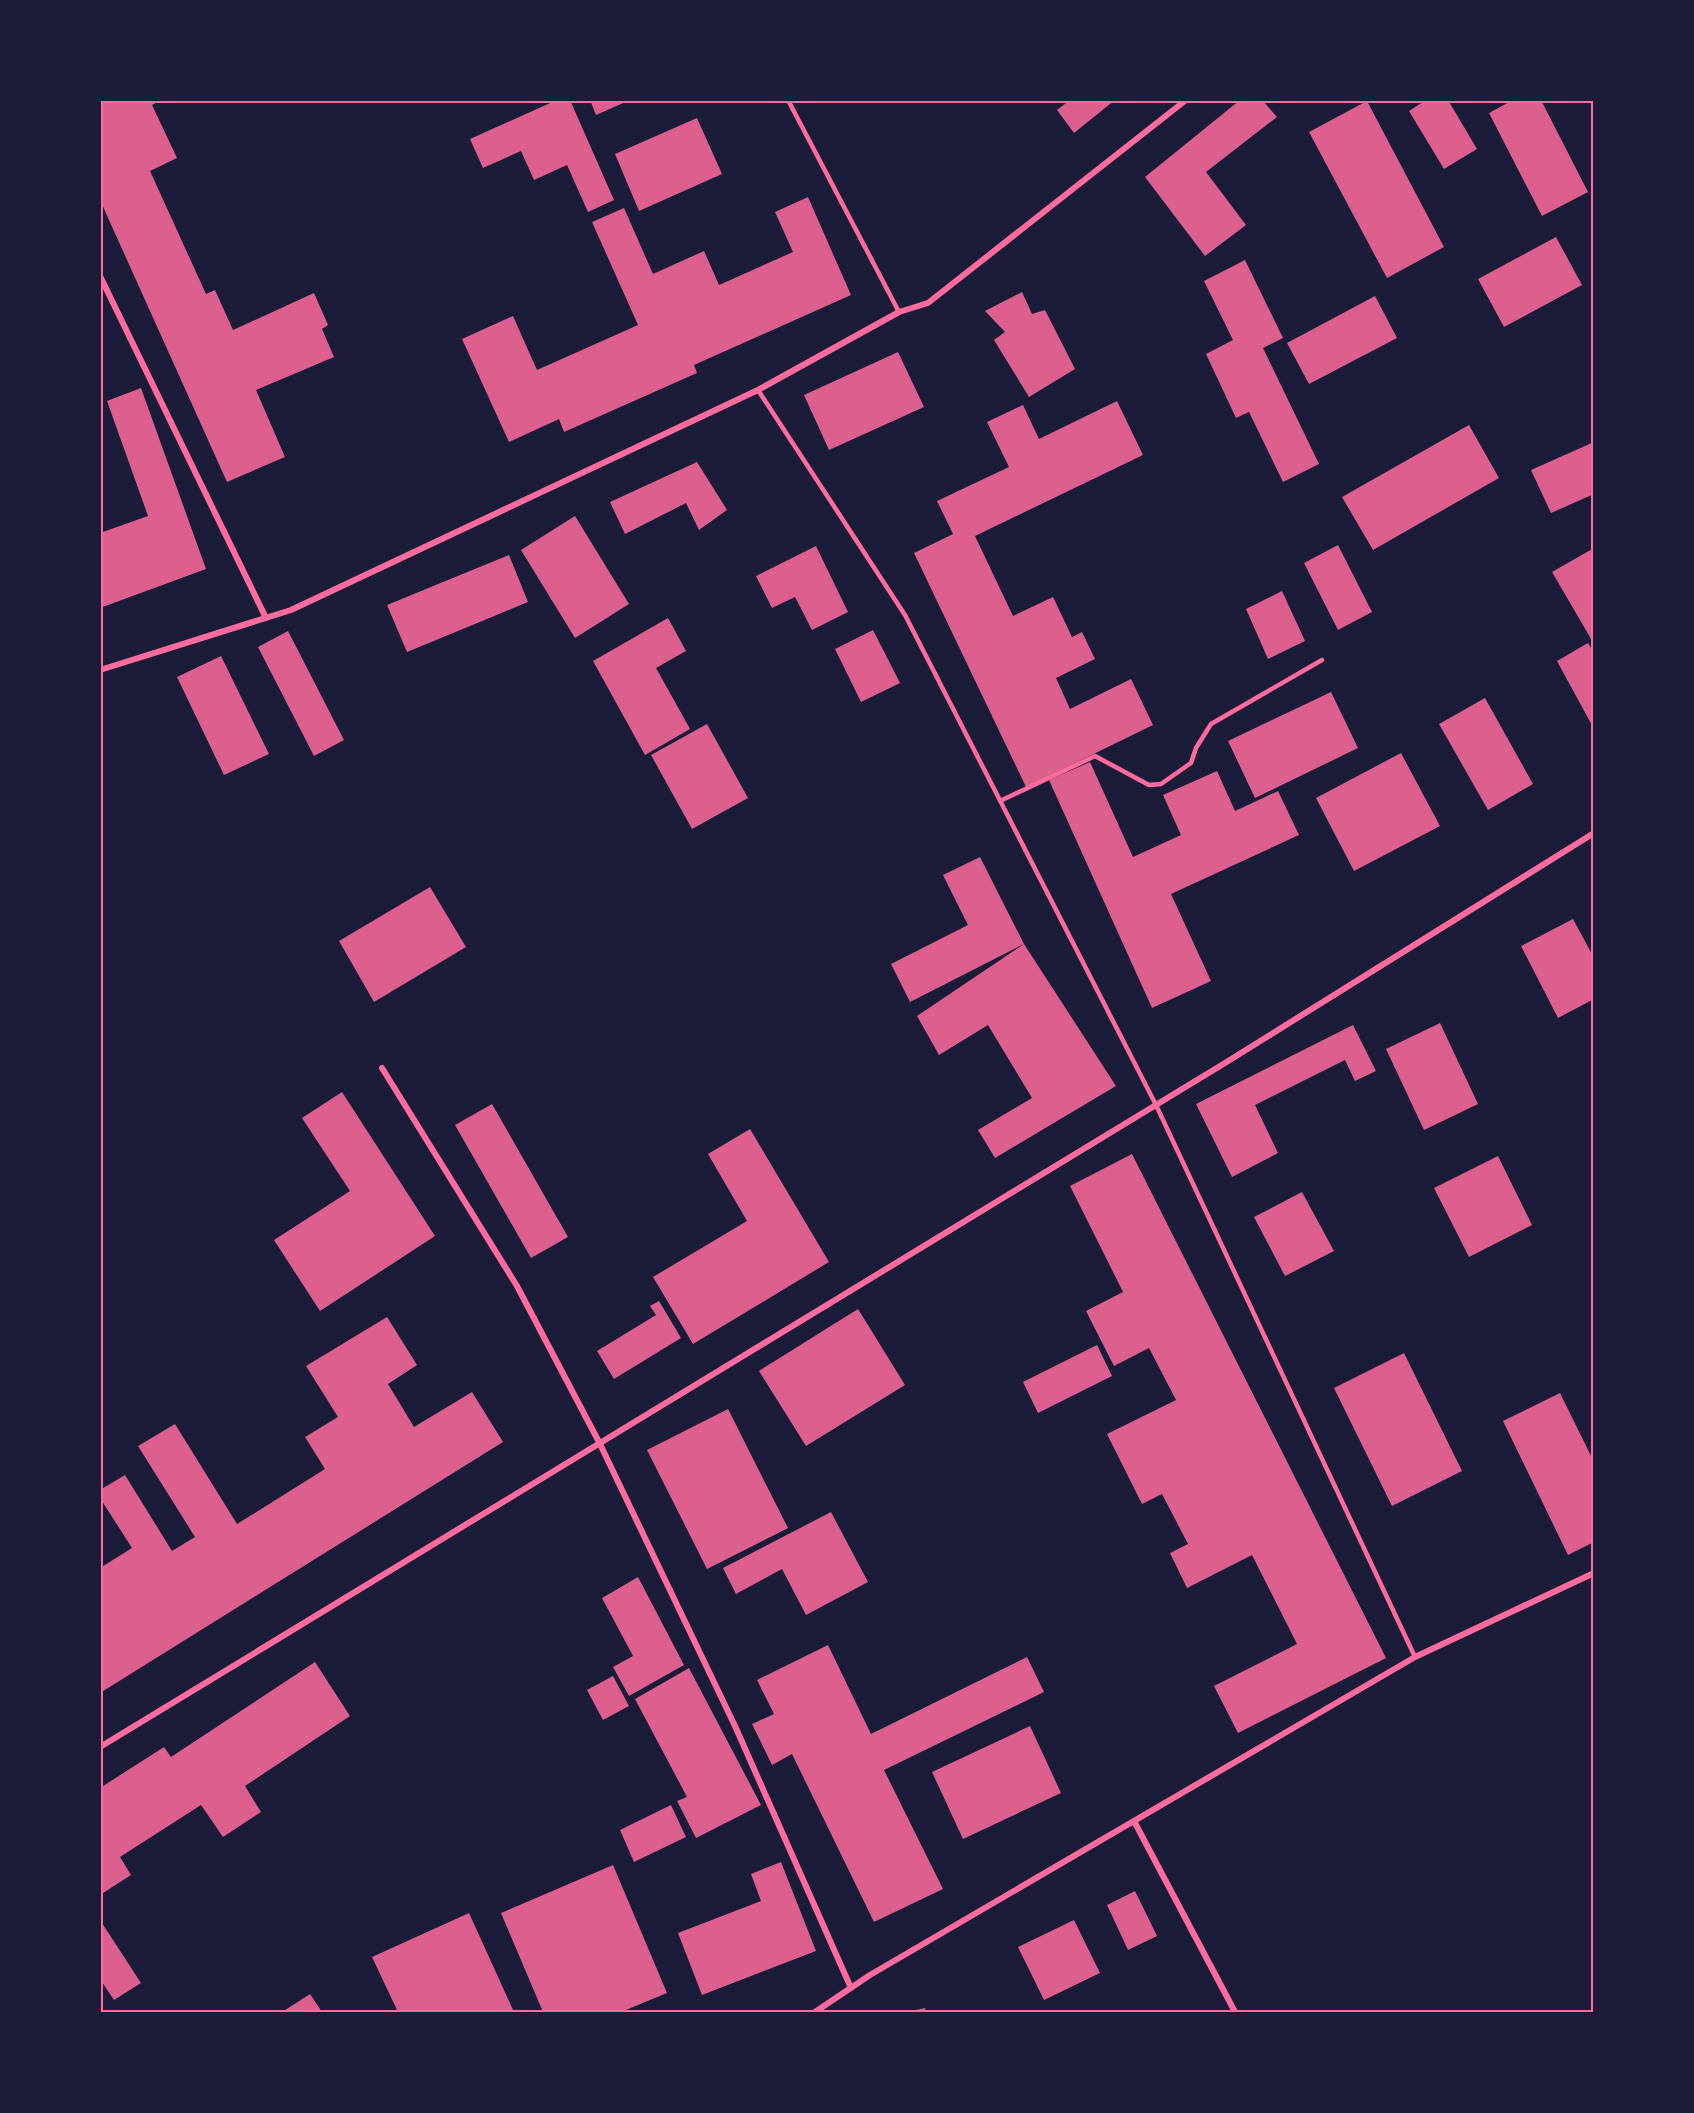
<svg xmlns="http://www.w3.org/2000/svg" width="1694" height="2113" font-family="Spectral,serif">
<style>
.building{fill:#dd5f8e}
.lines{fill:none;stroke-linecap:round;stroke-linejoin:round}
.service{stroke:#ff6b9d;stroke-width:4.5}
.minor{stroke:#ff6b9d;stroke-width:6}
.neatline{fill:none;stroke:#ff6b9d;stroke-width:2}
</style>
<rect width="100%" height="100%" fill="#1b1b3a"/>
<path class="building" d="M100 100H161L152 105 177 158 150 171 206 294 215 290 233 330 314 293 328 325 322 329 334 357 256 390 285 457 227 482 100 200Z
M557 100H570L614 200 588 212 567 165 534 180 521 151 483 168 470 139Z
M590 100H630L596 115Z
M1070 100H1115L1074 133 1057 110Z
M1240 100H1262L1277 117 1206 172 1246 225 1205 256 1145 177Z
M1426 100H1448L1477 149 1444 169 1409 111Z
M1513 100H1541L1588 192 1542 216 1489 113Z
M1367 101 1444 247 1387 278 1309 132Z
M697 118 722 174 639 211 615 154Z
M808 197 851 295 694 365 697 373 564 432 559 419 509 442 462 339 513 316 537 370 638 325 592 222 624 208 653 274 704 251 719 285 793 252 775 212Z
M1556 237 1582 285 1504 327 1478 279Z
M1245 260 1283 338 1263 348 1319 464 1283 482 1249 412 1236 418 1206 354 1233 340 1204 281Z
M1022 292 1032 314 1045 310 1075 369 1029 397 994 340 1005 332 985 311Z
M1375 296 1397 338 1309 384 1287 343Z
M898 352 924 407 829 450 804 395Z
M141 388 206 569 100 608V533L148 516 107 401Z
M1117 401 1143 455 975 536 1013 616 1053 597 1072 637 1082 632 1095 659 1056 678 1070 709 1131 679 1153 725 1026 787 914 553 953 534 937 501 1009 467 987 422 1023 405 1039 439Z
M1469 425 1499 478 1373 550 1342 497Z
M1594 442V494L1551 513 1531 470Z
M697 462 727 510 699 530 686 503 625 534 610 502Z
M575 516 629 604 575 638 521 550Z
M1338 545 1372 612 1338 630 1304 563Z
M816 546 848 612 812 630 795 597 772 608 756 576Z
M1594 548V644L1552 572Z
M509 555 528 602 407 652 387 605Z
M1282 591 1305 641 1268 659 1246 609Z
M668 618 686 651 656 668 690 729 645 755 593 661Z
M873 630 900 683 861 702 835 649Z
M288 631 344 740 314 756 258 647Z
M1588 643 1594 653V729L1557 661Z
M221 656 269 754 224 775 177 677Z
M1331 692 1358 748 1255 798 1228 741Z
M1485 698 1533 784 1488 810 1439 724Z
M707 724 748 798 692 829 651 755Z
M1401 753 1440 826 1354 871 1316 798Z
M1090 762 1133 857 1181 835 1163 795 1217 771 1235 811 1278 791 1299 835 1171 894 1211 981 1152 1008 1049 780Z
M980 857 1024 944 1116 1086 995 1158 978 1130 1032 1098 988 1025 939 1055 917 1016 1024 944 910 1002 891 964 968 925 943 875Z
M430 887 466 947 374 1002 339 941Z
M1573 919 1594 958V999L1558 1018 1521 946Z
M1440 1023 1478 1104 1424 1130 1386 1049Z
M1353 1025 1376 1071 1355 1081 1345 1060 1255 1105 1278 1153 1232 1177 1196 1104Z
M342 1092 435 1236 320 1311 274 1240 350 1191 302 1118Z
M492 1104 568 1237 531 1258 455 1125Z
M750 1129 829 1262 693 1344 653 1277 747 1221 708 1154Z
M1132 1154 1386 1658 1238 1733 1214 1686 1297 1644 1252 1555 1187 1588 1170 1553 1188 1544 1162 1494 1142 1504 1107 1434 1176 1400 1149 1348 1114 1366 1086 1311 1123 1292 1070 1186Z
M1498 1156 1532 1225 1469 1257 1434 1188Z
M1302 1192 1334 1251 1285 1276 1254 1217Z
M659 1301 681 1338 614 1379 597 1351 656 1315 650 1306Z
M858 1309 905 1385 806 1446 759 1371Z
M387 1317 417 1365 388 1384 414 1427 472 1392 503 1442 100 1693V1568L132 1548 100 1498V1490L125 1475 172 1551 195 1537 138 1446 175 1424 237 1524 325 1469 305 1437 338 1417 306 1366Z
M1097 1345 1112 1376 1038 1413 1023 1382Z
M1404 1353 1462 1471 1392 1506 1334 1388Z
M1560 1393 1594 1462V1542L1568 1555 1503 1421Z
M728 1409 788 1528 707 1569 647 1450Z
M831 1512 868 1582 806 1615 782 1569 736 1594 723 1568Z
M638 1577 684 1665 629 1696 613 1667 633 1656 602 1598Z
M828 1645 871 1734 1027 1657 1044 1692 884 1770 943 1889 874 1922 792 1754 772 1765 752 1724 774 1714 757 1680Z
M315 1662 350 1716 245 1786 261 1812 223 1837 201 1805 120 1857 131 1875 100 1895V1788L164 1747 171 1757Z
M689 1668 761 1805 696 1838 677 1801 687 1797 635 1699Z
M613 1676 629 1706 603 1720 587 1690Z
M1030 1726 1061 1793 963 1839 932 1772Z
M671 1805 686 1837 634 1862 620 1830Z
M781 1862 816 1951 702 1995 678 1933 761 1901 751 1874Z
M613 1865 667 1993 621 2012H543L501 1913Z
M1135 1891 1157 1936 1128 1950 1107 1905Z
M469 1913 514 2012H398L372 1957Z
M100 1920 141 1983 114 2000 100 1979Z
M1074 1920 1100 1973 1044 2000 1018 1947Z
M310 1994 322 2012H282Z
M925 2008 926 2012H907Z"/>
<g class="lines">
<path class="service" d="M788 100 899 312
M758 390 905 615 1156 1105 1415 1657
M1000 801 1095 756 1149 785 1161 784 1191 763 1196 748 1211 724 1322 660"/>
<path class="minor" d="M100 276 266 618
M100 670 291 610 758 390 899 312 928 303 1186 100
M382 1068 517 1286 600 1444 735 1726 851 1988
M100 1747 1225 1063 1594 833
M1134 1821 1235 2012
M815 2012 870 1975 1415 1657 1594 1573"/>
</g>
<rect width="1694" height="2113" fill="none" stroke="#1b1b3a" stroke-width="204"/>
<rect x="102" y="102" width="1490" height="1909" class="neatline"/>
</svg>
